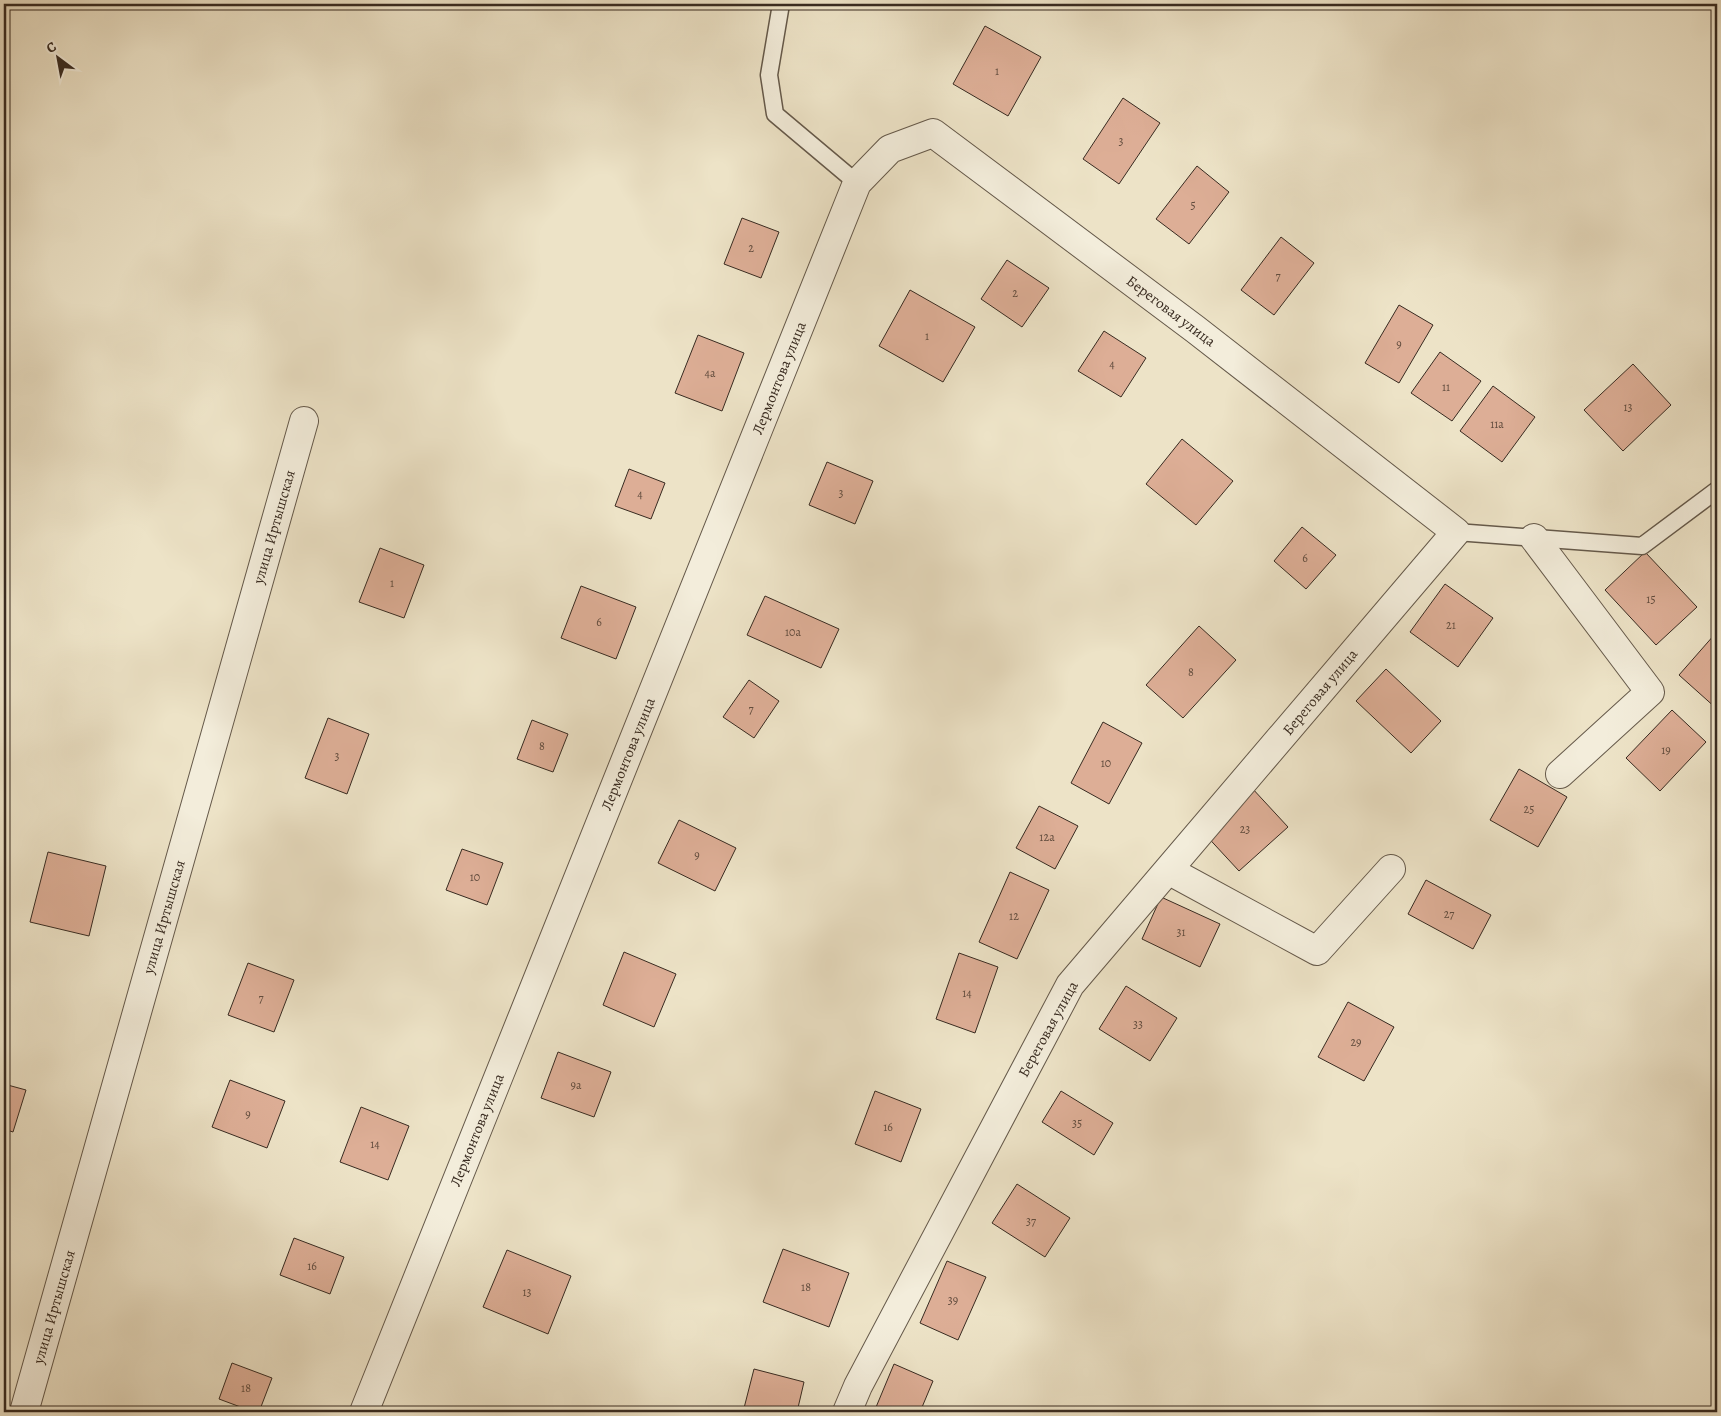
<svg xmlns="http://www.w3.org/2000/svg" width="1721" height="1416" font-family="Alegreya,serif">
<style>
.building{fill:#ddae96;stroke:#382b21}
.lines{fill:none;stroke-linecap:round;stroke-linejoin:round}
.service-casing{stroke:#65594a;stroke-width:19}
.minor-casing{stroke:#65594a;stroke-width:30}
.service{stroke:#f3eddb;stroke-width:16}
.minor{stroke:#f3eddb;stroke-width:28}
.labels{text-anchor:middle;dominant-baseline:central;stroke-width:4;stroke-linejoin:round;paint-order:stroke}
.number-label{font-size:12px;fill:#614c3e}
.street-label{font-size:15px;fill:#382b21;stroke:#f3eddb}
</style>
<rect width="100%" height="100%" fill="#ede3c7"/>
<filter id="stains"><feTurbulence type="fractalNoise" baseFrequency=".004" numOctaves="4"/><feColorMatrix values="0 0 0 0 .2 0 0 0 0 .09 0 0 0 0 .02 0 0 0 .5 -.17"/></filter>
<radialGradient id="worn" r=".72"><stop offset=".6" stop-color="#630" stop-opacity="0"/><stop offset="1" stop-color="#630" stop-opacity=".3"/></radialGradient>
<path class="building" d="M985 26 1041 57 1008 116 953 84Z
M1123 98 1160 123 1119 184 1083 159Z
M1197 166 1229 192 1189 244 1156 219Z
M742 218 779 232 761 278 724 264Z
M1281 237 1314 263 1274 315 1241 290Z
M1007 260 1049 288 1022 327 981 299Z
M910 290 975 327 943 382 879 346Z
M1399 305 1433 325 1399 383 1365 363Z
M1104 331 1146 358 1121 397 1078 371Z
M698 335 744 353 722 411 675 393Z
M1440 352 1481 381 1452 421 1411 393Z
M1633 364 1671 405 1623 451 1584 410Z
M1493 386 1535 417 1502 462 1460 431Z
M1182 439 1233 481 1196 525 1146 484Z
M827 462 873 481 855 524 809 505Z
M629 469 665 483 651 519 615 506Z
M1302 527 1336 555 1306 589 1274 561Z
M380 548 424 565 404 618 359 602Z
M1645 552 1697 607 1656 645 1605 590Z
M1445 584 1493 618 1458 667 1410 632Z
M581 586 636 607 616 659 561 638Z
M765 596 839 629 821 668 747 635Z
M1199 626 1236 660 1183 718 1146 685Z
M1715 634 1717 636V709L1679 675Z
M1386 669 1441 721 1411 753 1356 701Z
M749 680 779 701 754 738 723 717Z
M1672 710 1706 742 1660 791 1626 758Z
M328 718 369 734 347 794 305 778Z
M532 720 568 734 553 772 517 759Z
M1103 722 1142 743 1109 804 1071 783Z
M1519 769 1567 797 1538 847 1490 820Z
M1251 787 1288 827 1239 871 1202 831Z
M1039 806 1078 826 1055 869 1016 848Z
M679 820 736 848 715 891 658 863Z
M462 849 503 863 487 905 446 890Z
M48 852 106 866 89 936 30 922Z
M1010 872 1049 890 1017 959 979 942Z
M1426 880 1491 915 1473 949 1408 914Z
M1161 897 1220 924 1200 967 1142 939Z
M624 952 676 974 654 1027 603 1005Z
M959 953 998 967 975 1033 936 1019Z
M248 963 294 980 274 1032 228 1015Z
M1126 986 1177 1018 1150 1061 1099 1029Z
M1348 1002 1394 1027 1364 1081 1318 1057Z
M558 1052 611 1072 594 1117 541 1098Z
M230 1080 285 1101 267 1148 212 1127Z
M4 1084 26 1090 13 1132 4 1129Z
M875 1091 921 1109 901 1162 855 1144Z
M1061 1091 1113 1123 1094 1155 1042 1122Z
M361 1107 409 1126 388 1180 340 1162Z
M1017 1184 1070 1218 1045 1257 992 1223Z
M294 1238 344 1257 330 1294 280 1275Z
M783 1249 849 1273 829 1327 763 1302Z
M507 1250 571 1276 548 1334 483 1307Z
M947 1261 986 1277 958 1340 920 1323Z
M232 1363 272 1378 259 1412H254L219 1399Z
M894 1364 933 1381 920 1412H874Z
M754 1369 804 1382 797 1412H743Z"/>
<g class="lines">
<defs>
<path id="service" d="M781 4 769 75 775 114 857 183
M1456 532 1642 546 1717 490"/>
<path id="minor" d="M1534 538 1650 692 1560 774
M1168 870 1317 951 1391 869
M24 1412 304 421
M364 1412 857 183 890 149 933 133 1195 329 1456 532 1070 985 858 1386 847 1412"/>
</defs>
<use href="#service" class="service-casing"/>
<use href="#minor" class="minor-casing"/>
<use href="#service" class="service"/>
<use href="#minor" class="minor"/>
</g>
<g class="labels">
<g class="number-label">
<text x="997" y="71">1</text>
<text x="1121" y="141">3</text>
<text x="1193" y="205">5</text>
<text x="751" y="248">2</text>
<text x="1278" y="276">7</text>
<text x="1015" y="293">2</text>
<text x="927" y="336">1</text>
<text x="1399" y="344">9</text>
<text x="1112" y="364">4</text>
<text x="710" y="373">4а</text>
<text x="1446" y="387">11</text>
<text x="1628" y="407">13</text>
<text x="1497" y="424">11а</text>
<text x="841" y="493">3</text>
<text x="640" y="494">4</text>
<text x="1305" y="558">6</text>
<text x="392" y="583">1</text>
<text x="1651" y="599">15</text>
<text x="599" y="622">6</text>
<text x="1451" y="625">21</text>
<text x="793" y="632">10а</text>
<text x="1191" y="672">8</text>
<text x="751" y="709">7</text>
<text x="542" y="746">8</text>
<text x="1666" y="750">19</text>
<text x="337" y="756">3</text>
<text x="1106" y="763">10</text>
<text x="1529" y="809">25</text>
<text x="1245" y="829">23</text>
<text x="1047" y="837">12а</text>
<text x="697" y="855">9</text>
<text x="475" y="877">10</text>
<text x="1449" y="914">27</text>
<text x="1014" y="916">12</text>
<text x="1181" y="932">31</text>
<text x="967" y="993">14</text>
<text x="261" y="998">7</text>
<text x="1138" y="1024">33</text>
<text x="1356" y="1042">29</text>
<text x="576" y="1085">9а</text>
<text x="248" y="1114">9</text>
<text x="1077" y="1123">35</text>
<text x="888" y="1127">16</text>
<text x="375" y="1144">14</text>
<text x="1031" y="1221">37</text>
<text x="312" y="1266">16</text>
<text x="806" y="1287">18</text>
<text x="527" y="1292">13</text>
<text x="953" y="1300">39</text>
<text x="246" y="1388">18</text>
</g>
<g class="street-label">
<text transform="translate(1171 311) rotate(37)">Береговая улица</text>
<text transform="translate(779 378) rotate(-68)">Лермонтова улица</text>
<text transform="translate(274 527) rotate(-74)">улица Иртышская</text>
<text transform="translate(1320 692) rotate(-50)">Береговая улица</text>
<text transform="translate(628 754) rotate(-68)">Лермонтова улица</text>
<text transform="translate(164 917) rotate(-74)">улица Иртышская</text>
<text transform="translate(1048 1029) rotate(-61)">Береговая улица</text>
<text transform="translate(477 1130) rotate(-68)">Лермонтова улица</text>
<text transform="translate(54 1307) rotate(-74)">улица Иртышская</text>
</g>
</g>
<rect width="1721" height="1416" fill="none" stroke="#ede3c7" stroke-width="20"/>
<rect x="5" y="5" width="1711" height="1406" fill="none" stroke="#382b21" stroke-width="2.5"/>
<rect x="10" y="10" width="1701" height="1396" fill="none" stroke="#382b21"/>
<g transform="translate(58 58) rotate(328)" stroke="#f3eddb" stroke-width="4" paint-order="stroke">
<path d="M0-4L9 19L0 12L-9 19Z" fill="#382b21"/>
<text y="-8" font-size="14" font-weight="bold" text-anchor="middle" fill="#382b21">С</text>
</g>
<rect width="100%" height="100%" filter="url(#stains)"/>
<rect width="100%" height="100%" fill="url(#worn)"/>
</svg>
